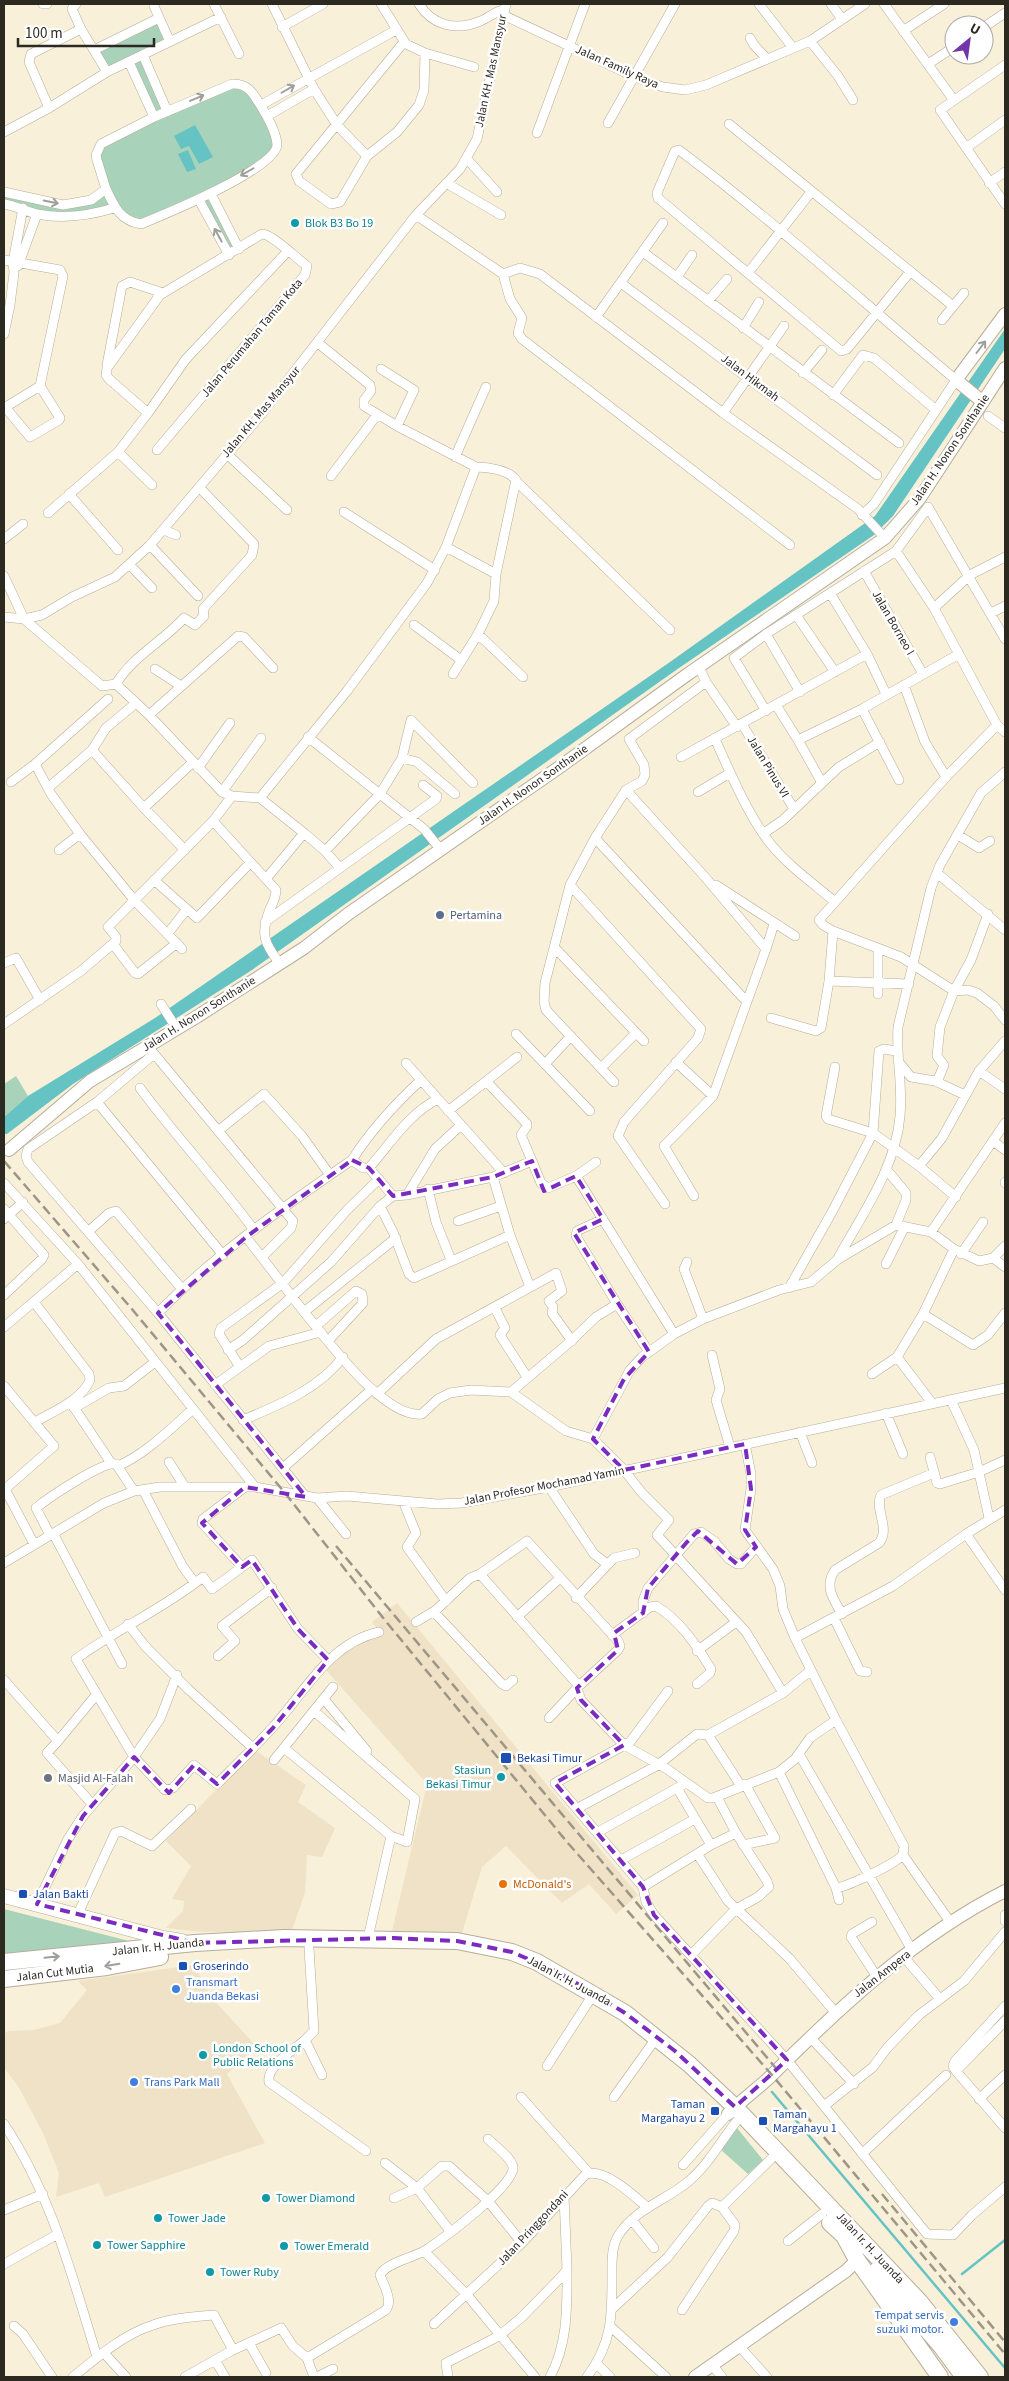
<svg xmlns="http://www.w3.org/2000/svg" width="1009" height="2381" font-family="'Source Sans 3',sans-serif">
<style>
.built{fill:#efe2c6}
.green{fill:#a9d2bb}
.water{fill:#66c3c4}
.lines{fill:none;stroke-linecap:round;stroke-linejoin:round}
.stream{stroke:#66c3c4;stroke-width:2.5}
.street-casing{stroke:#b6ad99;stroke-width:10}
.secondary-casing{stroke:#b6ad99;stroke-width:14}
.primary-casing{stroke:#b6ad99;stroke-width:15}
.highway-casing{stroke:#b6ad99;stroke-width:18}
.street{stroke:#fff;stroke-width:9}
.secondary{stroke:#fff;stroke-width:12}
.primary{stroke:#fff;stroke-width:14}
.highway{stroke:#fff;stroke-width:16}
.rail{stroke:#9d9687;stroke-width:2.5;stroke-dasharray:10 5;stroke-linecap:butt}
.oneway{stroke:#a09f9b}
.marked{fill:none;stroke:#7b2cbf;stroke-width:4;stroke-dasharray:10 6;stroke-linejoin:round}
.culture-dot{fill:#0f9aa8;stroke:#fff;stroke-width:2}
.service-dot{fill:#5c6f8a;stroke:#fff;stroke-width:2}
.transit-dot{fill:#1a4fb4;stroke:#fff;stroke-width:2}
.worship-dot{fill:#6b7280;stroke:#fff;stroke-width:2}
.food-dot{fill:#e8710a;stroke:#fff;stroke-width:2}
.shop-dot{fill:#3f7fe0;stroke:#fff;stroke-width:2}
.labels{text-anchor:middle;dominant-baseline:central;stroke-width:5;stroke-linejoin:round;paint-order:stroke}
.street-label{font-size:12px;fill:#2c2921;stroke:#fff}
.culture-label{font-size:12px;fill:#0d838f;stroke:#fff;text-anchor:start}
.service-label{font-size:12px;fill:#4e5e75;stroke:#fff;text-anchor:start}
.transit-label{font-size:12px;fill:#164399;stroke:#fff;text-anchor:start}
.worship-label{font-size:12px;fill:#5b616d;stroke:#fff;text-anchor:start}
.food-label{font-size:12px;fill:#c56008;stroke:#fff;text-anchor:start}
.shop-label{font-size:12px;fill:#366cbe;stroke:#fff;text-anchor:start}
</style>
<rect width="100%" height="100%" fill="#f9f0da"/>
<path class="built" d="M397 1603 638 1895 616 1914 589 1884 562 1903 506 1846 482 1867 462 1933 392 1931 427 1784 326 1670 339 1654 369 1638 384 1636 372 1622Z
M255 1750 306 1785 298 1802 335 1828 322 1857 307 1855 305 1893 291 1933 203 1932 166 1928 183 1911 184 1901 172 1899 191 1866 166 1841Z
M194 1965 211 1997 257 2047 227 2074 265 2143 105 2197 99 2183 56 2197 59 2173 43 2133 18 2086 4 2068V2034L8 2031 34 2030 60 2023 87 1990 78 1981Z"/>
<path class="green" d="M159 18 170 42 143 55 167 111 238 83 267 116 275 151 211 194 239 249 229 255 199 200 141 224 114 208 69 215 4 204V192C43 201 70 214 106 189L98 150 154 116 129 62 107 72 94 50Z
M16 1076 28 1096 4 1117V1084Z
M4 1909 133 1942 4 1956Z
M737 2128 763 2160 748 2174 720 2149Z"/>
<path class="water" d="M195 125 213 157 199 164 189 146 181 149 174 136Z
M188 150 196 169 187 172 178 154Z
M1005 329V349L893 516 874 535 679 668 252 970 73 1084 7 1134H4V1117L28 1096 155 1018 670 662 875 516Z"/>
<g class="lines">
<path class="stream" d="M772 2092 1005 2368
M962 2274 1005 2240"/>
<defs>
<path id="street" d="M43 4H47
M214 4 239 54
M272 4 314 89 337 125 367 156
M381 4 406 44 425 53 474 67
M419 4C432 25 455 31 478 22 487 19 494 12 503 10
M759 4 793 48
M831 4 842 19
M884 4 953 99
M154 6 170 42
M503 15 635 77 663 87 685 90 706 85 810 41 865 4
M282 27 323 4
M984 27 1005 13
M81 29 107 72
M903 31 944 4
M750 38 754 45 767 59
M810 41 838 76 853 100
M404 42 296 174 299 181 331 204 340 202 367 156 397 132 419 105 424 90 425 53
M94 50 159 18
M143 55 167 111
M129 62 154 117
M928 64 954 47
M1005 65 940 110 1005 204
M261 105 396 30
M49 108 29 62 31 54 81 29 72 9 76 4
M267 116 314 89
M608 123 675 4
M729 124 953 306
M4 132 49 108 107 72 221 17
M537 133 585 4
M966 148 1005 120
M467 159 497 192
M446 183 501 215
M989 183 1005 172
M4 192 63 205 91 200 106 189 97 160 96 155 101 144 154 117 232 84C249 83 254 95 262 108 268 117 276 133 277 144 279 168 163 215 141 224 120 221 114 206 106 189
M211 194 239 249
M199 200 229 255
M4 204C15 206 26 211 37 214 62 219 91 215 114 208
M416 215 503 274 520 268 540 274 723 413 858 509 885 538
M643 252 899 443
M4 260 60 270 63 276 40 386 60 418 59 420 30 437 5 407
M18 266 37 214
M748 273 811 192
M503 274 510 299 522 318 518 333 522 339 790 545
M677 277 692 255
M621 283 877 475
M708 301 727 279
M596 317 663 223
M942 320 964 293
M743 328 759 302
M4 334 10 305 14 273 13 262 23 208
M318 343 370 385 371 391 364 400V406L397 426 476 467C489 467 508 470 516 480L496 574 494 601 478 634 453 674
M107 365 122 286 130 282 163 293
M381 369 414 390 397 426
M803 373 822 350
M833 395 863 355 874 358 936 410
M4 408 40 386
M148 413 109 379 106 375 107 368 160 295 262 234C272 234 296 258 307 266L305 275 157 450
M723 413 784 326
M988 416 1005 428
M118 452 152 485
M227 454 287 510
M455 457 486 387
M331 476 377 415
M517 482 670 630
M69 494 118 550
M344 512 435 570
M48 513 118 452 148 413 186 359 287 252
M862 515 874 504 956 380C864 303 775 222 679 150L675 151 657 193 658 198 841 351 847 349 910 272
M164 530 176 535
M4 539 23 524
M150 545 198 596
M446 547 496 574
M896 551 934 608 997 725 1005 732
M129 564 152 588
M864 571 923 674
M4 576 24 619 102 686 116 684 149 715 222 792 232 796 260 798 304 833 325 851 340 868
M830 593 867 654 886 694
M934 608 970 575 1005 557
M991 613 1005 606
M796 615 835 672
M4 617 24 619 42 615 72 597 115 577 150 545 259 417 416 215 460 169 477 139 506 4
M414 625 461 660
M478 634 523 677
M766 634 800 692
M699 667 706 682 737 727
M155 669 181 686
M116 684C132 657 162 642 184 618L195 625 204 616 203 609 252 555 254 544 199 487
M904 685 925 742 946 777
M776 705 798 740
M862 709 899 780
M766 711 734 658 766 634 896 551 928 507 1005 639
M149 715 238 636 244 637 273 668
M742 724 794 809
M997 725 946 777 819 920 823 925 833 931 901 957 954 991 968 990 977 993 994 1006 1005 1020
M308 737 424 829 441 850
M715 739C730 772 747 813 769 842 787 865 813 883 835 902
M92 750 144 808 193 762
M681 757 867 654
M402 758 417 762 455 794
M35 764 51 794 80 834 59 850
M198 768 230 723
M11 782 35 764 108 699
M822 783 839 767 880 742
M48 788 92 750 106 728 136 703
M626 790 705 877 766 949 713 1096 664 1146 694 1196
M222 792 261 738
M698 792 730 773
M260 798 347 691 427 583 446 547 476 467
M144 808 185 850
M213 821 276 890C276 897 273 903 270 909 260 934 264 943 280 964
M764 833 783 820 822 783 798 740 862 709 959 654
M80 834 135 901 182 949
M958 835 979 848 990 841
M595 838 747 1002
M325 851 380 794 402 758 411 720 473 783
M937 873 1005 930
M266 879 304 833
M154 880 197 918 250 863
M570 885 701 1029 698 1038 624 1122 618 1136 665 1204
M716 885 795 936
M265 922 436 799 437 796 423 785
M168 933 187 909
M113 944 135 973 138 974 177 943
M554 947 644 1041
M766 949 774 924
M4 963 16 958 40 1000
M829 981 909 984
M878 994V948
M161 1004 177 1029
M771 1018 816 1031 821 1028 829 981 833 931
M4 1024 81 971 116 941V937L108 927 213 821 232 796
M516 1034 590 1111
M151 1050 293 1221 291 1228 262 1257
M154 1054 97 1102 28 1149 26 1156 28 1162 158 1313 305 1496
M898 1061 911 1077 935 1081 965 1095
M676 1062 713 1096
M406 1063 504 1173
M545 1064 571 1036
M835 1067 826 1116 828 1119 873 1133 919 1166 956 1197
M601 1068 636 1033
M979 1071 1005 1089
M487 1082 527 1124V1126L521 1135 532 1161
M614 1082 546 1010 544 1002 545 983 570 885 595 838 626 790 642 781 645 775 644 765 629 739 706 682
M937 1082 944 1065 937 1056 940 1027 954 991 971 960 988 914
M140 1088C176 1137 218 1181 254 1230
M438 1099C408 1114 391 1143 369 1168L393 1196 407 1195 493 1177 532 1161 541 1183 548 1188 576 1176 674 1334
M97 1102 223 1255
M448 1111 517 1057
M218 1131 264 1094 302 1136 330 1175
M993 1141 1005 1150
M352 1160C371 1130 395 1104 421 1080
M919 1166 942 1138 979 1071 1005 1041
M886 1169 906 1193V1200L896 1225
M576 1176 596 1162
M493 1177 510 1235 530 1287
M4 1183 78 1264 255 1487
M1005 1183V1182
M428 1189 436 1222 451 1260
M407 1195 435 1149 461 1125
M380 1206 393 1232 409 1274 414 1278 510 1235
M4 1209 44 1255 42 1259 4 1295
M4 1219 23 1202
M603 1219 577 1231 576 1236 617 1304 649 1352
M458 1221 501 1206
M89 1231 109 1213 116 1211 182 1289
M931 1232 1005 1123
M246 1237 304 1312
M396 1238 304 1312C327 1339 384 1419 422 1414L438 1399 450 1393 471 1390 511 1392 566 1431 593 1439 624 1470 642 1493 669 1520 657 1535 746 1632 783 1693
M961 1254 983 1222
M993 1258 1005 1267
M837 1260C861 1216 896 1168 900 1116 903 1087 896 1057 898 1027L931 888 940 865 981 793 1005 772
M687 1262 684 1269 703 1319
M886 1264 904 1228
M789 1288 832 1212 873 1133 879 1051 884 1049 896 1051
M34 1302 89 1374 90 1380C82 1400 52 1412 35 1422
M495 1308 505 1328 500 1335 527 1377
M158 1313C215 1254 285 1206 352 1160L363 1168H369
M923 1314 973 1345 988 1335 1005 1313
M316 1326 356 1291 362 1294 363 1303 328 1341
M4 1327 78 1264
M228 1350 243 1340 331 1262 380 1206 393 1196
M712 1355 720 1389 716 1400 730 1447
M897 1357 932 1403
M240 1367 219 1334 221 1328 283 1283 347 1210 379 1179
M872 1374 897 1357 923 1314 954 1249
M215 1385 269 1346 321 1332
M4 1386 54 1446 5 1489 34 1544
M511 1392 571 1341 596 1317 617 1304
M377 1394 436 1339 556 1273 562 1291 549 1301 553 1307 552 1313 572 1341
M951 1400 974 1450 989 1518
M71 1403 111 1463
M74 1408 109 1388 124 1386 155 1362
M886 1413 903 1454
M243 1420C279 1405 319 1389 343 1357
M800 1432 812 1463
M593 1439 630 1370 642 1357 674 1334 703 1319 779 1290 811 1282 837 1260 896 1225 931 1232 954 1249 979 1261 993 1258 1005 1246
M745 1444 751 1474V1489L745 1530 773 1569 780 1586 783 1609 795 1638 836 1720 904 1846 903 1855C893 1865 849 1886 836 1888
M930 1457 937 1483 940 1484 979 1472 1005 1460
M169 1462 185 1487
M118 1466C147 1453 170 1429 193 1409
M283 1468 371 1390
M245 1487 203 1519 202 1523 242 1567 252 1560 298 1629 328 1660
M549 1487 594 1554 607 1564
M143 1490 183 1567 195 1583
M317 1498 346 1534
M403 1501 416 1533 407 1547 446 1601
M53 1533 122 1664
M966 1534 1005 1590
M50 1535 36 1508C48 1498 103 1461 116 1464L134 1491
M4 1563 104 1503 134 1491 160 1487H255L317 1498 347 1496 437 1504 462 1503 549 1487 1005 1388
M242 1567 212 1589 203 1577C163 1609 117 1629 76 1659L134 1757 165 1790 173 1788 194 1765 217 1784C236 1765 255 1747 273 1727 306 1691 329 1643 379 1632
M480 1574 527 1541 618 1641 620 1646 618 1650 579 1686 549 1718
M576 1598 614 1558 635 1553
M434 1612 502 1684 506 1686 513 1680
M643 1613V1601L648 1588 694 1534 701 1532 714 1541 729 1559 737 1564H741L756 1547
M842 1614C833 1599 824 1586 835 1570L879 1543C891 1528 874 1510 881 1495L934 1473
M517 1617 560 1578
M834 1618 860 1671 867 1672
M416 1622 436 1610 470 1578 480 1574 579 1686
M128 1624 145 1646 188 1689 253 1748
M612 1635 650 1607 656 1606C680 1620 697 1646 711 1669L710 1673 697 1684
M795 1638 893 1586 966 1534 1005 1510
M697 1651 736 1622
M218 1656 235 1641 222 1626 272 1588
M4 1680 58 1741 47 1753 92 1804
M577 1688 581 1700 624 1745 667 1769 708 1798H713L779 1772 795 1759 810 1738 836 1720
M668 1691 630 1742 555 1783 643 1887 646 1902 654 1915 787 2060 927 2234 953 2235 972 2215 1005 2187
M324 1699 367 1751
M314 1711 415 1799 407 1842 391 1836
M708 1735 741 1786
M58 1741 97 1694
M284 1748 391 1836 368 1938
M799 1754 912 1950
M274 1760 333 1687
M779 1772 836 1888 839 1900
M677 1788 711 1845
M578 1808 658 1765 697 1734 708 1735 783 1693 811 1670
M598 1832 686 1783
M743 1845 775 1838 745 1784
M698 1855 728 1901 789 1958 835 2012
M903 1855 951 1923
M621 1860 695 1819
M643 1887 711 1845 736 1833
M37 1904 68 1839 83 1816 134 1757 160 1719 177 1675
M1005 1915V1921
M77 1916 115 1833 121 1831 152 1846 191 1809
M872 1922 852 1934 851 1937 877 1977
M309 1948 314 2031 305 2040 322 2075
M691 1955 736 1909 758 1897 769 1887 767 1881 736 1833 717 1797
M903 1956 940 1999
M1005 2021 956 2071 1005 2128
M810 2037 854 2084
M305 2040C294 2050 266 2066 269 2082L366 2151
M547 2066 589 2001
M956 2071 953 2066 955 2061 1005 2006
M521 2097 589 2173
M614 2097 652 2044
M979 2099 1005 2075
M824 2106 873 2067 887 2048 919 2015 964 1981 1005 1932
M4 2124C52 2196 72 2276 97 2357
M862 2154 946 2075
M385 2163 417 2188 450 2231
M683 2165 728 2114
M394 2198 417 2188 442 2166H449L488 2201 522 2243
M4 2210 43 2194
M632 2220 654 2248
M788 2241 822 2214
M424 2251 467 2295 535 2377
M4 2264 58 2234
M611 2310 668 2257 708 2206 712 2203 722 2207
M682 2310 734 2231 735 2225 722 2207 771 2159
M434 2324 522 2243 585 2175C603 2166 634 2196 648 2208
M14 2326 23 2334 52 2377
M610 2326 666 2377
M249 2343 266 2373
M739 2346 767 2377
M104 2353 126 2377
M307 2358 386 2310C393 2300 384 2286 380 2275 385 2263 415 2257 426 2250 441 2240 516 2185 513 2167 511 2157 495 2146 488 2139
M215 2360 225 2377
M597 2364 610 2377
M712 2365 722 2377
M73 2377C96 2358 124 2334 153 2325 172 2318 193 2317 214 2315L233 2350
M185 2377 231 2351 281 2328 293 2346 307 2358 314 2377
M317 2377 333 2369
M448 2377 446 2363 499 2336 522 2317 563 2275 567 2269 564 2196
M550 2377C568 2343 567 2308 567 2271
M587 2377C612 2343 612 2318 612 2277 612 2264 611 2248 618 2236 634 2209 667 2200 689 2181 708 2165 721 2141 736 2122"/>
<path id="secondary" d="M983 402 956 380 1005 314
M9 1150 90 1081 198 1016 304 948 348 914 561 766 688 674 885 538 920 498 1005 368
M728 2114C742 2100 757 2089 771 2076 841 2006 916 1936 1005 1891
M695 2377 846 2271 857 2260"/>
<path id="primary" d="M4 1896 163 1938 182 1941"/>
<path id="highway" d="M4 1962 195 1943 284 1938 457 1941 512 1952 537 1962 625 2013 689 2064 735 2107 920 2302 980 2377
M4 1979 107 1967 160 1957
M830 2223 844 2236 857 2260 940 2377
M876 2271 941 2346 964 2377"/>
</defs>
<use href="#street" class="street-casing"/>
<use href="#secondary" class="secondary-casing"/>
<use href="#primary" class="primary-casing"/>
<use href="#highway" class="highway-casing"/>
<use href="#street" class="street"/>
<use href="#secondary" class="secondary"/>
<use href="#primary" class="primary"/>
<use href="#highway" class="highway"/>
<path class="rail" d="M4 1161 131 1308 285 1493 384 1619 567 1842 772 2075 1005 2354
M336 1546 780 2073
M882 2194 1005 2342"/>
</g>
<defs><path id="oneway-shaft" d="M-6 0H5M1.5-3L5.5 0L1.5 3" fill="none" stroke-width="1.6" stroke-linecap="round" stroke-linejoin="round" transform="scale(1.25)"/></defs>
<g class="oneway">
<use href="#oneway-shaft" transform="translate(288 89) rotate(-30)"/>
<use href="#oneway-shaft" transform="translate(197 98) rotate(-23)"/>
<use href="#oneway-shaft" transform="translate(247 172) rotate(150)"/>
<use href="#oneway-shaft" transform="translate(51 202) rotate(12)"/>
<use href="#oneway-shaft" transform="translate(218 235) rotate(-119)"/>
<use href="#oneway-shaft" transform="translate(981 347) rotate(-53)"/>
<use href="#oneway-shaft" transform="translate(52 1957) rotate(-6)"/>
<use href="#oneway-shaft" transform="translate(112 1965) rotate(170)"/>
</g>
<path class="marked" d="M352 1160 369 1168 393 1196 493 1177 532 1161 544 1191 576 1176 603 1219 574 1233 649 1352 624 1379 593 1439 624 1470 745 1444 751 1489 745 1530 756 1547 737 1564 698 1531 687 1542 648 1588 643 1613 614 1633 618 1650 577 1688 581 1700 624 1745 555 1783 643 1887 654 1915 787 2060 735 2107 675 2051 625 2013 558 1972 512 1952 457 1941 394 1938 195 1943 37 1904 83 1816 134 1757 169 1793 194 1765 217 1784 273 1728 328 1660 298 1629 252 1560 242 1567 202 1523 245 1487 306 1497 158 1313 246 1237Z"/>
<g class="culture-dot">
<circle cx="295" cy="223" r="5"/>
<circle cx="501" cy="1777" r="5"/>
<circle cx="203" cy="2055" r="5"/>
<circle cx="266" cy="2198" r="5"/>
<circle cx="158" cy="2218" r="5"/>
<circle cx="97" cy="2245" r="5"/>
<circle cx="284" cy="2246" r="5"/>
<circle cx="210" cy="2272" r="5"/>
</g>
<circle class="service-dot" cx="440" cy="915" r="5"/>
<g class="transit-dot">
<rect x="500" y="1752" width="12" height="12" rx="2.5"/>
<rect x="18" y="1889" width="10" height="10" rx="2.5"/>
<rect x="178" y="1961" width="10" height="10" rx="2.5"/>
<rect x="710" y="2106" width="10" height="10" rx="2.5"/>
<rect x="758" y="2116" width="10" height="10" rx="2.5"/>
</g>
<circle class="worship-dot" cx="48" cy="1778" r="5"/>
<circle class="food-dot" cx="503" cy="1884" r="5"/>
<g class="shop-dot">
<circle cx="176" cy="1989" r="5"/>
<circle cx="134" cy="2082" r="5"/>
<circle cx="954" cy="2322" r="5"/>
</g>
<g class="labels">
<g class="street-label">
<text transform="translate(617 67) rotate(24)">Jalan Family Raya</text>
<text transform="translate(491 71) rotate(-78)">Jalan KH. Mas Mansyur</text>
<text transform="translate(252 338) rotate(-50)">Jalan Perumahan Taman Kota</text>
<text transform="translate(750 378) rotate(37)">Jalan Hikmah</text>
<text transform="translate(261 412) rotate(-50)">Jalan KH. Mas Mansyur</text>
<text transform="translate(950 450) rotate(-56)">Jalan H. Nonon Sonthanie</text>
<text transform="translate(893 623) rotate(60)">Jalan Borneo I</text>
<text transform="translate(768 767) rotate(59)">Jalan Pinus VI</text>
<text transform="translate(533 785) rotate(-35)">Jalan H. Nonon Sonthanie</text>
<text transform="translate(199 1014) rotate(-32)">Jalan H. Nonon Sonthanie</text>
<text transform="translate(544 1486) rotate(-11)">Jalan Profesor Mochamad Yamin</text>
<text transform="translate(158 1947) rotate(-6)">Jalan Ir. H. Juanda</text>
<text transform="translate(55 1973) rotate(-7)">Jalan Cut Mutia</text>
<text transform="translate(882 1974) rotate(-38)">Jalan Ampera</text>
<text transform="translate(569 1981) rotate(28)">Jalan Ir. H. Juanda</text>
<text transform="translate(533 2228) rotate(-47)">Jalan Pringgondani</text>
<text transform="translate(870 2248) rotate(47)">Jalan Ir. H. Juanda</text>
</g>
<g class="culture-label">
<text x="305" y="223">Blok B3 Bo 19</text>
<text x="491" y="1770" text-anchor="end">Stasiun<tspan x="491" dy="14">Bekasi Timur</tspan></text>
<text x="213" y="2048">London School of<tspan x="213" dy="14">Public Relations</tspan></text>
<text x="276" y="2198">Tower Diamond</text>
<text x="168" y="2218">Tower Jade</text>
<text x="107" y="2245">Tower Sapphire</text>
<text x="294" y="2246">Tower Emerald</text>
<text x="220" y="2272">Tower Ruby</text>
</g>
<g class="service-label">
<text x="450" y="915">Pertamina</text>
</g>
<g class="transit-label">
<text x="517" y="1758">Bekasi Timur</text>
<text x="33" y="1894">Jalan Bakti</text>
<text x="193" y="1966">Groserindo</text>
<text x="705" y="2104" text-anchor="end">Taman<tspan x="705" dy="14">Margahayu 2</tspan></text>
<text x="773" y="2114">Taman<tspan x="773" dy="14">Margahayu 1</tspan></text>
</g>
<g class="worship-label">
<text x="58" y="1778">Masjid Al-Falah</text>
</g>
<g class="food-label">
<text x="513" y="1884">McDonald's</text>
</g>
<g class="shop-label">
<text x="186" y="1982">Transmart<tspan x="186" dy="14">Juanda Bekasi</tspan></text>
<text x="144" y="2082">Trans Park Mall</text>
<text x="944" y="2315" text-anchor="end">Tempat servis<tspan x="944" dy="14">suzuki motor.</tspan></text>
</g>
</g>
<rect width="1009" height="2381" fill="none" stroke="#2c2921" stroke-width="10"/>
<g transform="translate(969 40) rotate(29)"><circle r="24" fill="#ffffff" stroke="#aba9a6"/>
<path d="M0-4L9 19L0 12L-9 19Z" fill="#7235aa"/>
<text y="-8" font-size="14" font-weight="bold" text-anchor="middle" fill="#2c2921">U</text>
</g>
<path d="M18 38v8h136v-8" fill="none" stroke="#2c2921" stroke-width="2.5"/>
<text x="25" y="38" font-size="15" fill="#2c2921" stroke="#ffffff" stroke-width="4" paint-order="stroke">100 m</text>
</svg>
